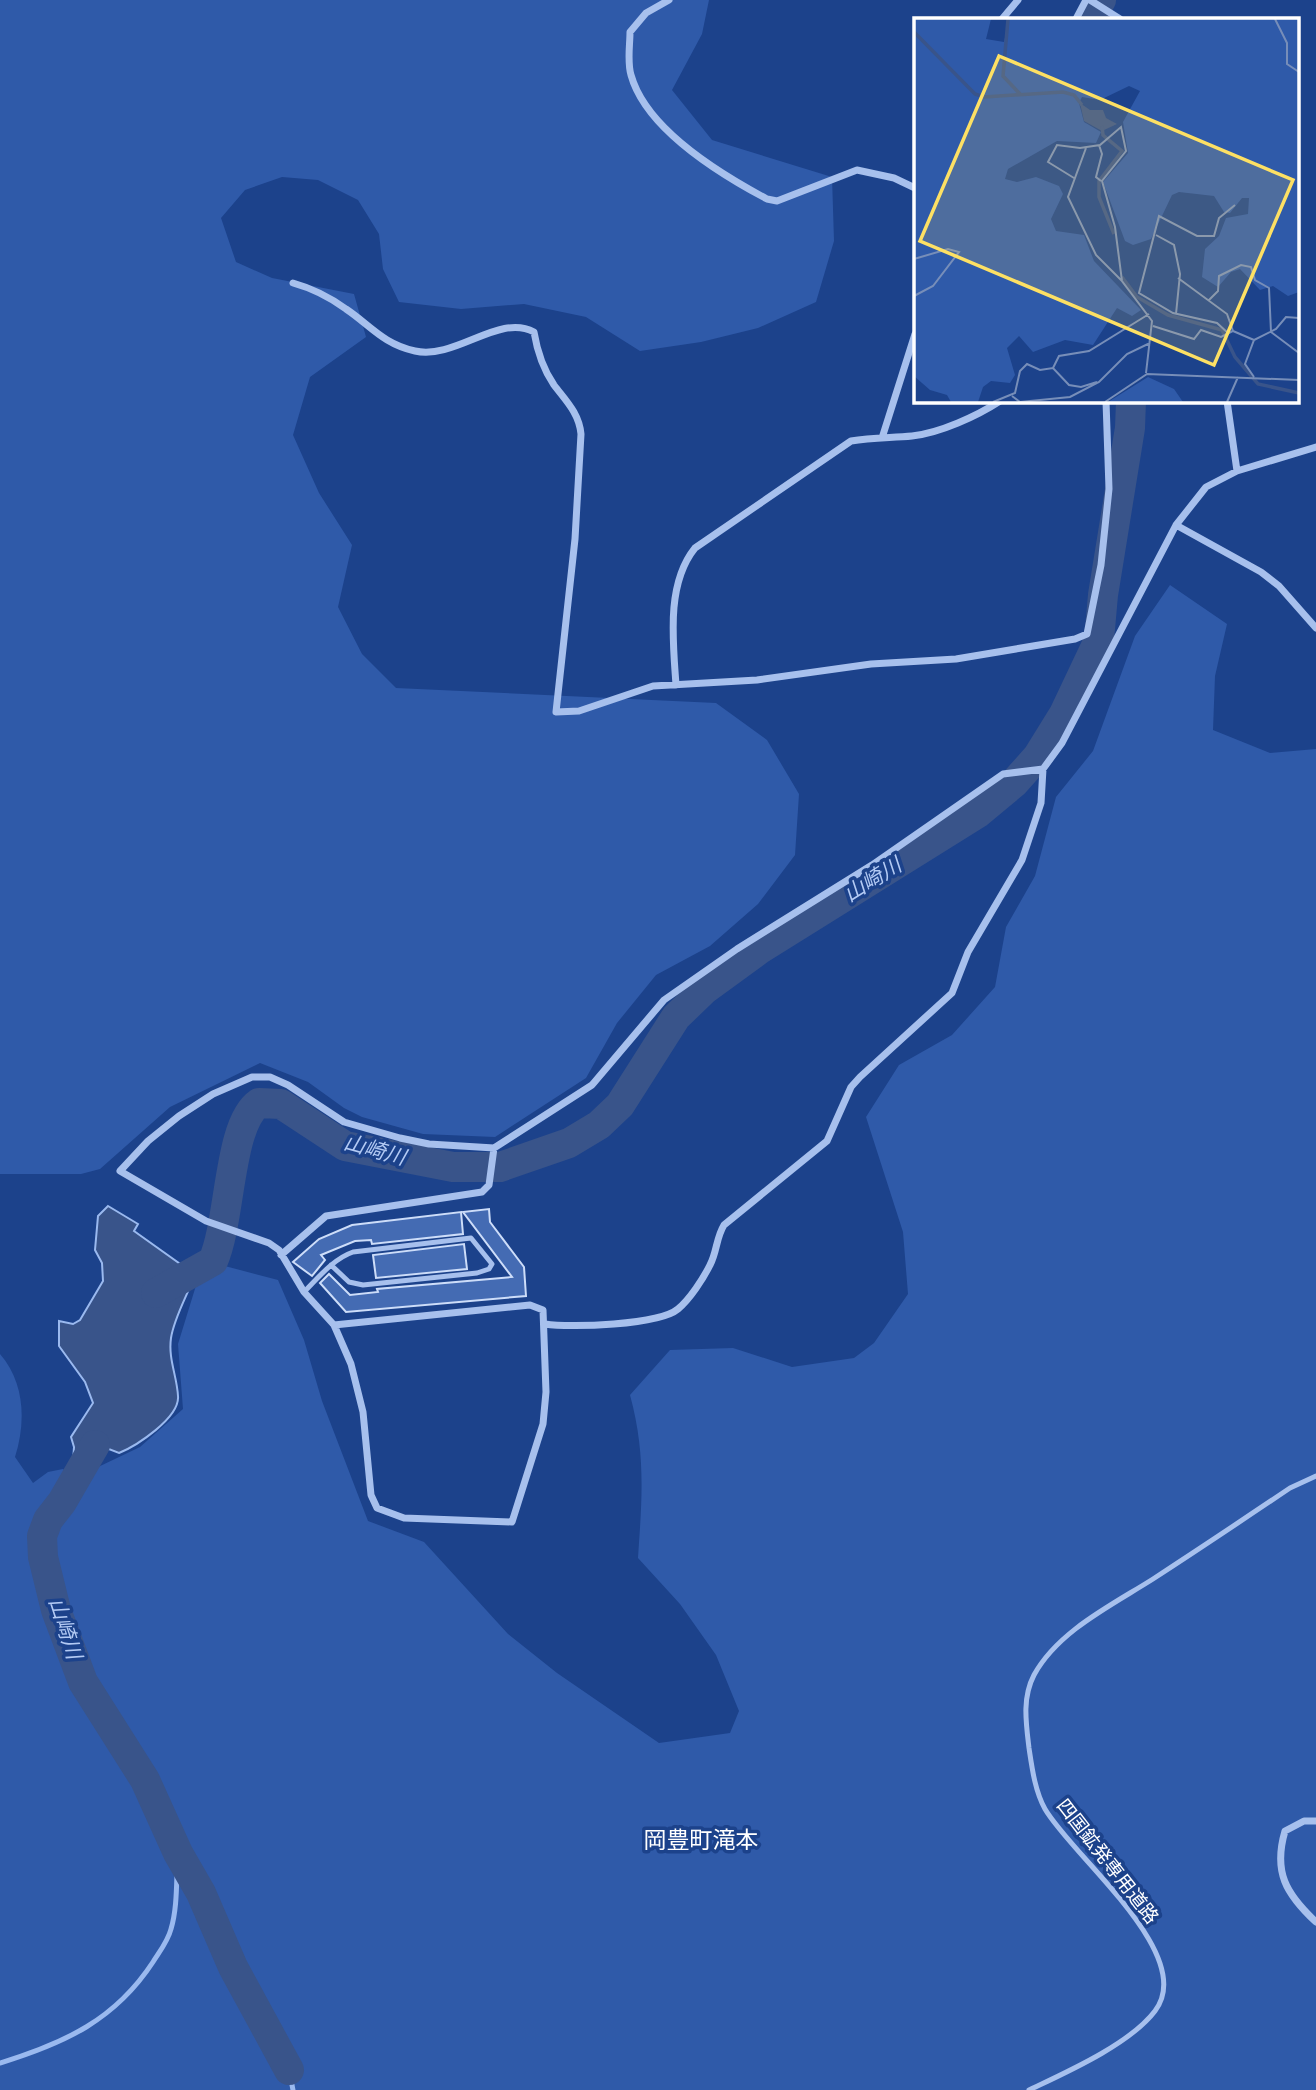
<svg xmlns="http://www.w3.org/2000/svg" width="1316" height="2090" font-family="Quicksand,'Noto Sans JP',sans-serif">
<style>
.green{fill:#2f5aa9}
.water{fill:#39548a;stroke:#9ab9ef;stroke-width:2}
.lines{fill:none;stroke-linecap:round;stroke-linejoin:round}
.stream{stroke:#9ab9ef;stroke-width:5}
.river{stroke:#39548a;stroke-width:30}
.building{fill:#446bb3;stroke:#cdddf9;stroke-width:2}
.service{stroke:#a7c0ed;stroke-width:5}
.minor{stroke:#a7c0ed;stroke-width:7}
.labels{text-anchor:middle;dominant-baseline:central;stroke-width:7;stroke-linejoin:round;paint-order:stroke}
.street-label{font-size:19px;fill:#fff;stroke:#1c428b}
.water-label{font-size:21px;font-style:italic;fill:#b3caf4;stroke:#1c428b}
.quarter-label{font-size:23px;fill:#fff;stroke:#1c428b}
.inset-river{fill:none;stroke:#39548a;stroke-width:3.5}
.inset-road{fill:none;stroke:#778eb9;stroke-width:2}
.view{fill:#fde064;fill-opacity:0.15;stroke:#fde064;stroke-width:3.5}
.inset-edge{fill:none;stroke:#fff;stroke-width:3.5}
</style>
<rect width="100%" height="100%" fill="#1c428b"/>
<path class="green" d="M0 0H709L702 34 672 90 712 140 832 177 834 241 816 302 758 328 701 342 640 351 586 317 524 304 461 309 399 302 383 269 379 234 358 200 318 180 282 177 245 190 221 218 236 262 272 278 354 294 366 337 310 377 293 435 319 493 352 545 338 607 362 654 396 688 716 703 767 740 799 794 795 855 758 904 710 946 656 975 617 1023 586 1078 495 1137 423 1134 362 1117 344 1108 308 1082 260 1063 170 1107 100 1169 81 1174H0Z
M1170 585 1227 624 1215 676 1213 730 1270 753 1316 749V2090H0V1354C25 1383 26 1422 15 1457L33 1483 48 1472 63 1469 78 1484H83L96 1468 140 1447 183 1409 178 1344 198 1279 221 1265 278 1280 304 1340 322 1401 368 1521 424 1542 508 1634 557 1673 659 1743 730 1733 739 1711 716 1655 680 1604 638 1558C642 1498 646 1454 630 1395L670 1350 733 1348 792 1367 854 1358 874 1343 908 1294 903 1232 866 1117 899 1065 952 1035 995 987 1006 927 1035 876 1056 797 1093 751 1135 636Z"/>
<path class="water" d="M108 1206 138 1224 134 1231 190 1271 194 1277C187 1296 174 1318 171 1338 168 1359 177 1376 178 1396 180 1418 136 1446 119 1453L109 1449 102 1452 87 1478 78 1483 72 1476 74 1447 71 1437 93 1403 85 1382 59 1346V1321L73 1324 80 1320 103 1281 102 1263 95 1250 98 1216Z"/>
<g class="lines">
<path class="stream" d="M0 2063C65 2043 115 2020 153 1962 160 1951 168 1941 171 1929 178 1906 176 1877 178 1853
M289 2070 293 2090"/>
<path class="river" d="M1090 19 1101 0
M156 1293 213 1261C231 1221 228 1124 259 1103L281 1104 345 1146 453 1167H500L569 1143 599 1125 620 1105 676 1017 704 990 760 949 978 813 1014 783 1038 756 1064 714 1099 640 1103 595 1130 428 1131 401
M95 1445 62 1502 48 1520 42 1536 43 1557 56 1610 83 1682 145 1780 178 1853 201 1893 233 1967 289 2070"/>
</g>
<path class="building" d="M489 1209 490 1222 524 1267 526 1296 346 1312 320 1283 329 1274 350 1295 378 1292 377 1289 512 1277 463 1212Z
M461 1212 463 1234 372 1244 371 1240 355 1241 321 1255 325 1260 312 1276 293 1262 319 1239 352 1225Z
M464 1244 467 1269 376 1278 373 1255Z"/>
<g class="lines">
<path class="service" d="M304 1292C318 1278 333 1259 353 1252L471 1238 492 1264 489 1269 477 1273 363 1285 349 1282 331 1265
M1029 2090C1067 2072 1130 2044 1155 2011 1198 1955 1072 1856 1045 1809 1035 1791 1032 1768 1029 1748 1026 1723 1022 1698 1034 1675 1058 1631 1112 1605 1153 1579 1199 1549 1244 1519 1290 1488L1316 1476"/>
<path class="minor" d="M669 0 646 13 630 32C630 45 627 62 631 75 646 129 720 174 767 199L777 201 857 170 894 178 915 188
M1090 0 1120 19
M1002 19 1018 0
M1076 19 1086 0
M293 283C311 288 331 298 346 309 370 325 383 344 415 351 456 360 499 313 534 332 537 350 543 369 554 385 566 401 579 413 581 434L575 539 556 712 579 711 653 686 757 680 871 664 956 659 1075 639 1087 634 1101 565 1109 489 1106 401
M1227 401 1237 471
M882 438 915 334
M1176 525 1261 572 1279 586 1316 628
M676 685C673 641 666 584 695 548L851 441C872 437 892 438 912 436 940 433 977 416 1000 401
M281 1255 326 1216 482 1192 489 1185 494 1148
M545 1324C570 1328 659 1325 678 1309 690 1299 703 1279 710 1265 717 1252 716 1238 724 1225L827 1141 851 1087 860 1077 952 993 968 952 1022 860 1041 803 1043 769
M334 1325 530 1305 543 1310 546 1392 543 1424 512 1522 404 1518 377 1508 371 1495 363 1412 351 1364 334 1325 304 1292 279 1250 269 1243 206 1221 120 1171 148 1141 179 1116 213 1094 252 1077H270L288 1085 344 1122 400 1138 429 1144 494 1148 592 1085 664 1000 737 949 872 865 1003 774 1043 769 1062 743 1176 525 1206 487 1237 471 1316 447
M1316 1821H1304L1285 1831C1273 1872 1286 1894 1316 1922"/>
</g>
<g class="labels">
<g class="street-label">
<text transform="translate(1108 1861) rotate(52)">四国鉱発専用道路</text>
</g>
<g class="water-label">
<text transform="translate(872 879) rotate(-32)">山崎川</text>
<text transform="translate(375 1149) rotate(15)">山崎川</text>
<text transform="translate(66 1628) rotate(72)">山崎川</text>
</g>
<g class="quarter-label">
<text x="701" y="1839">岡豊町滝本</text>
</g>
</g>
<g transform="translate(914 18)">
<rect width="385" height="385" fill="#1c428b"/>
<path d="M0 1H77L72 21 90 24 95 1H385V274L374 278 359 268 346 272 326 251 317 254 304 269 288 259 291 231 305 218 312 200 334 196 335 180H328L316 195 310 194 300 178 265 174 258 177 237 221 219 227 211 223 189 164 214 135 209 104 226 73 215 68 186 82 168 79 165 85 170 104 187 114 182 125 143 123 94 151 91 161 103 164 122 159 145 168 149 176 137 201 142 213 170 217 180 243 227 292 218 298 203 290 179 327 151 322 119 334 105 318 93 330 101 357 96 365 77 363 69 369 64 384H37L33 377 16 372 0 358ZM234 359 260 371 269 384H194Z" fill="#2f5aa9"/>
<path d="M166 85 176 92H189L192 100 203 106 188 113 170 103Z" fill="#39548a"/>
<path class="inset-river" d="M94 1 89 58 107 77M0 14 61 76 70 79M70 79 149 74 160 77 168 87M188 108 189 117 208 133 185 163V179L200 216M208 259 223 279 254 297 308 312 321 339 344 366 385 375"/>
<path class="inset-road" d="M361 1 373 25V46L385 54M185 127 188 136 182 159 187 163M172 130 154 179 182 237 208 263M160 160 134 144 143 127 166 130 186 127 207 109 212 133 188 163 201 209 208 263 238 303 232 355M242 217 260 227 266 256 262 296M0 241 34 231 45 234 19 268 0 278M295 282 304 273 305 258 327 247 337 249 341 262 355 270 357 314M239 308 280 321 287 312 307 319 319 313 313 296 264 260M319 313 340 322M357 314 385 335M314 315 303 305 259 295 225 275 245 198 283 218H300L305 200 321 187M139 350 145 338 175 333 235 296M340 359 331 346 340 322 362 311 372 299 385 300M98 378 106 384 156 379 185 364 213 336 236 325M79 384 101 375 106 353 113 346 126 352 139 350 155 367 167 369 183 364M191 384 233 356 385 362M313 384 324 359"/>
<path class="view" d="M85 38 379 162 300 347 6 223Z"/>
<rect width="385" height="385" class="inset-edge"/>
</g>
</svg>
